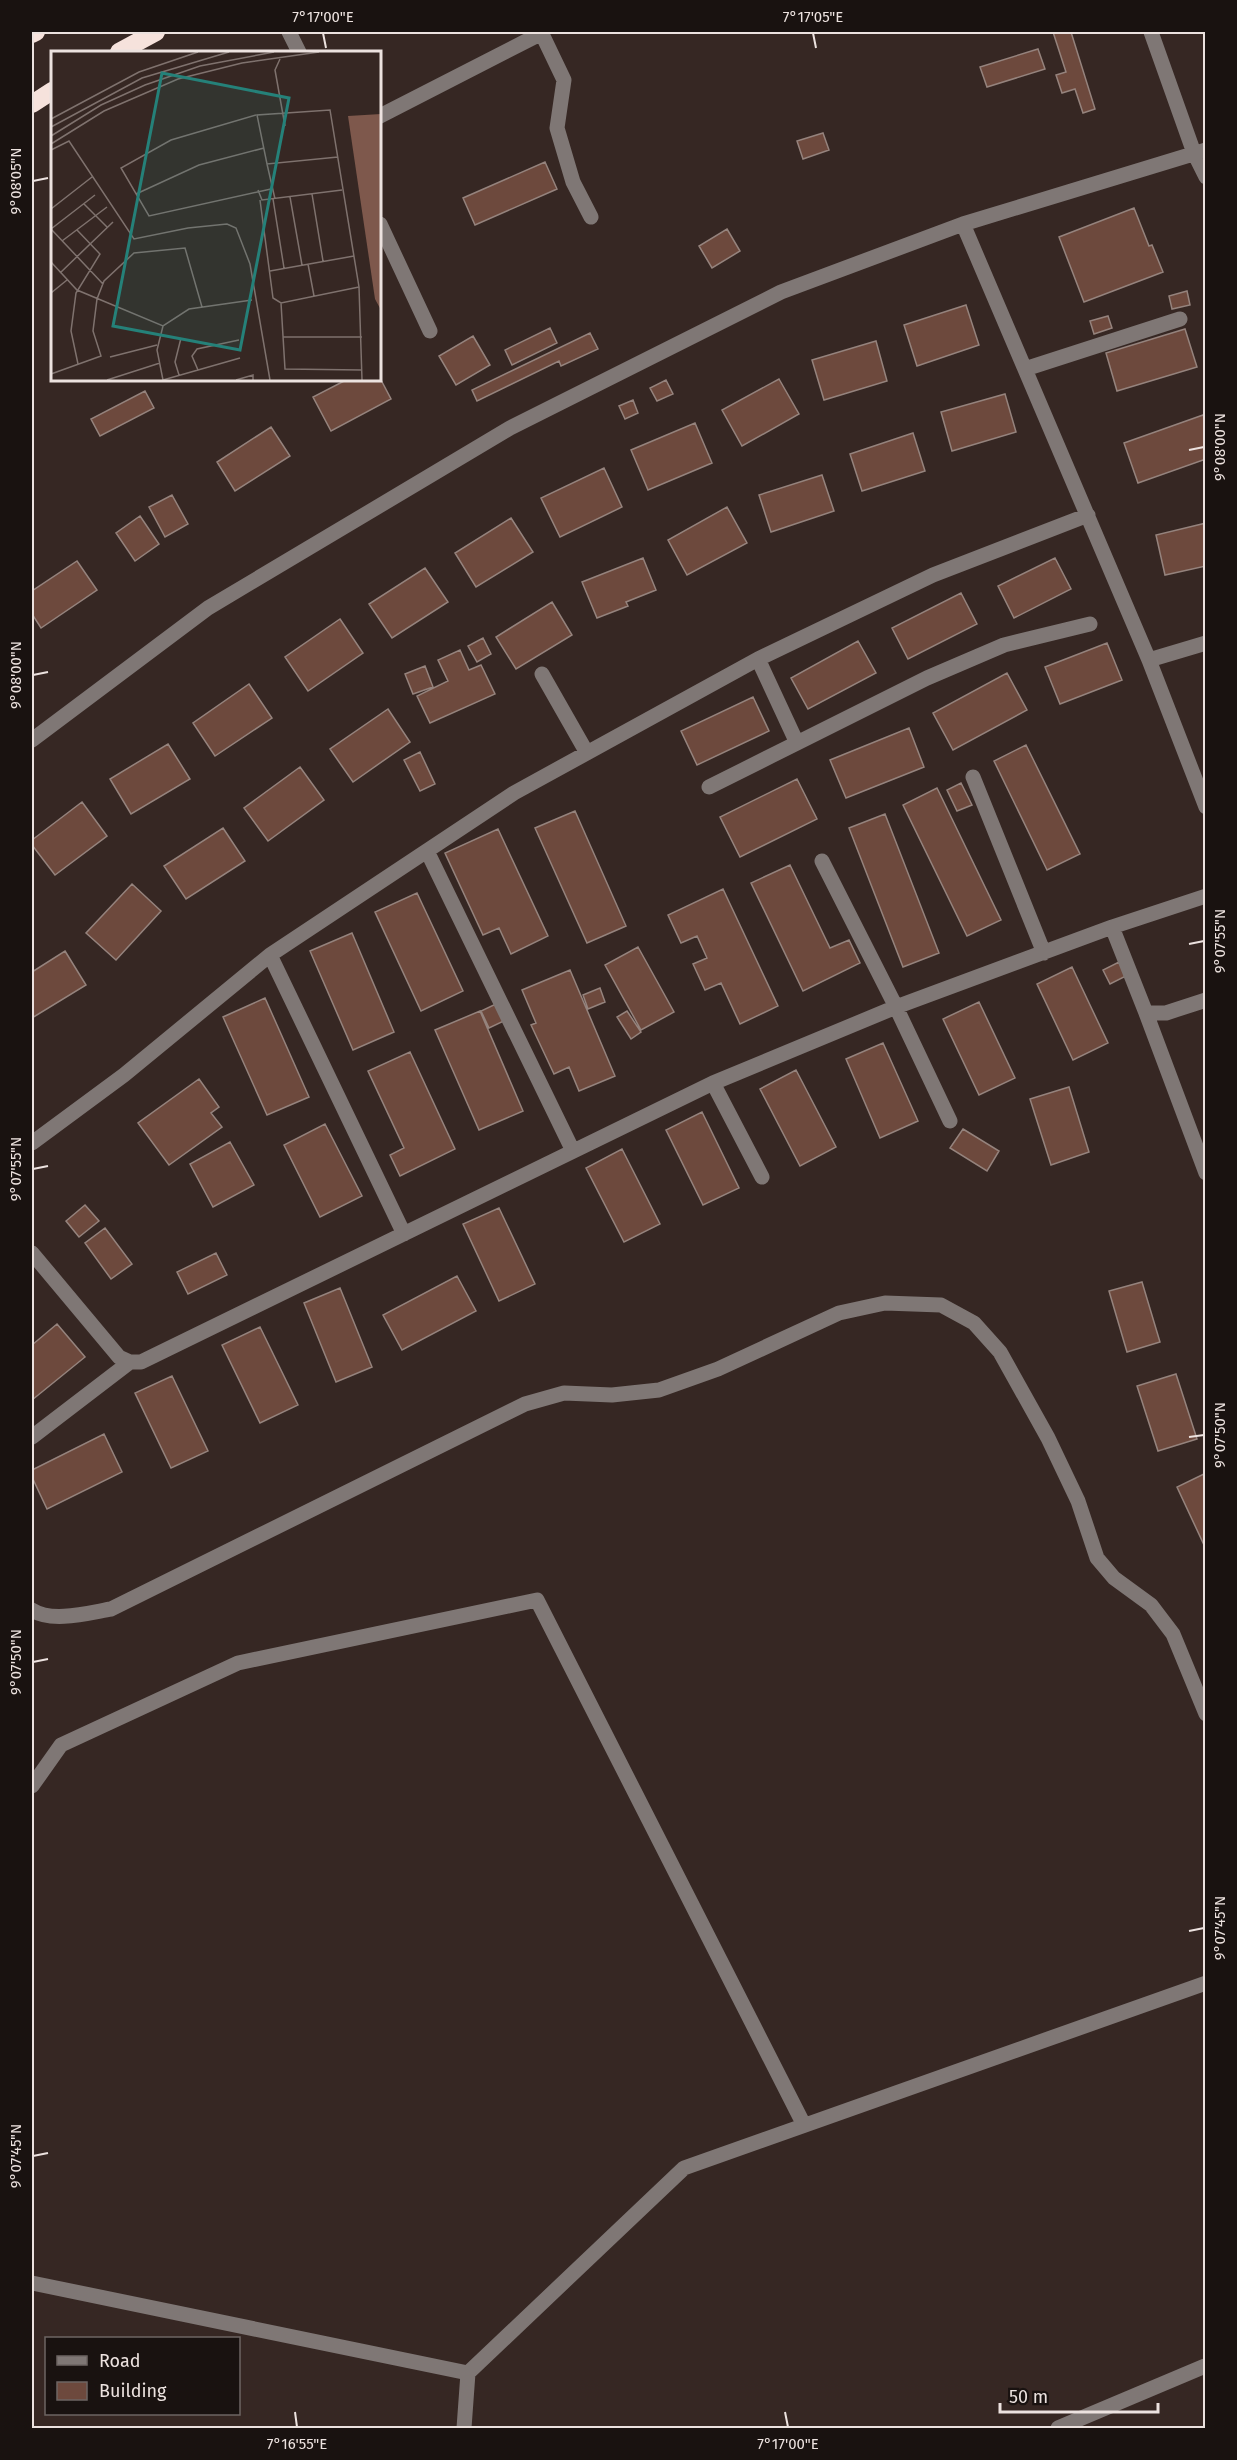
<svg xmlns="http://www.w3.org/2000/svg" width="1237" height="2460" font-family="'Fira Sans',sans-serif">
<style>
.building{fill:#6d493d;stroke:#95837d;stroke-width:1.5}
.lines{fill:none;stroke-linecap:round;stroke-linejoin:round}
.minor{stroke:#7f7775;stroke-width:15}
.highway{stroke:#f6e2dc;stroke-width:18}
.ticks{fill:none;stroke:#ece2df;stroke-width:2}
.inset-road{fill:none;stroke:#7f726e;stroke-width:1.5}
.view{fill:#258179;fill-opacity:0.15;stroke:#258179;stroke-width:3}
.inset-edge{fill:none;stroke:#ece2df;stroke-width:3}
.neatline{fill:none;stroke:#ece2df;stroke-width:2}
.ticks-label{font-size:15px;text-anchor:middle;fill:#ece2df}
</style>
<rect width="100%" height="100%" fill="#362723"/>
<path class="building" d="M1053 32H1071L1095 109 1083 113 1075 89 1062 93 1056 75 1066 72Z
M1038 49 1045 69 987 87 980 67Z
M823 133 829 150 803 159 797 141Z
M545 162 557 189 475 225 463 198Z
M1134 208 1149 246 1152 245 1163 272 1084 302 1059 237Z
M727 229 740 251 712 268 699 246Z
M1187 291 1190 305 1172 309 1169 296Z
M966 305 979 345 917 366 904 325Z
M1108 316 1112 328 1094 334 1090 321Z
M550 328 557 343 512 365 505 350Z
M1185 329 1197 367 1117 391 1106 353Z
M590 333 598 349 561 366 559 361 477 401 472 390Z
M473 336 490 365 456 385 439 356Z
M876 341 887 381 824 400 812 360Z
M380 378 391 399 331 431 313 397 346 380Z
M779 379 799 414 742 446 722 410Z
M666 380 673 394 657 401 650 388Z
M145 391 154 408 100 436 91 419Z
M1005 394 1016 432 952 451 941 412Z
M633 400 638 413 625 419 619 406Z
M1203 415 1206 422V459L1138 483 1124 443Z
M695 423 712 463 648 490 631 450Z
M271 427 290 456 235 491 217 462Z
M913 433 925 471 862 491 850 454Z
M604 468 622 507 560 537 541 498Z
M822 475 834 511 771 532 759 495Z
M172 495 188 524 165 537 149 507Z
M727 507 747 543 687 575 668 540Z
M140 516 159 544 135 561 116 533Z
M511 518 533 552 476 587 455 553Z
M1206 523V566L1165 575 1156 535Z
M643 558 656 590 626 602 628 606 597 618 582 582Z
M1055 558 1071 589 1014 618 998 586Z
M77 561 97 590 41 628 32 614V591Z
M425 568 448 602 392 638 369 604Z
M961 593 977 624 908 659 892 628Z
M552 602 572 635 516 669 496 637Z
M340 619 363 653 308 691 285 657Z
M483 638 491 654 477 662 468 646Z
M858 641 876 673 808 709 791 678Z
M1107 643 1122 680 1060 704 1045 667Z
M460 650 469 670 481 665 495 694 430 723 417 696 448 681 438 660Z
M425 666 433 687 413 694 405 674Z
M1007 673 1027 710 953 750 933 713Z
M249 684 272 718 215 756 193 723Z
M753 697 769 731 697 765 681 731Z
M388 709 410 742 353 782 330 749Z
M909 728 924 767 846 798 830 760Z
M168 744 190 779 131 814 110 779Z
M1026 745 1080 854 1047 870 994 761Z
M420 752 435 784 420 791 404 760Z
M300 767 324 800 268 841 244 808Z
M797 779 817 819 740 857 720 817Z
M961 783 972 805 957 811 947 790Z
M937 788 1001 920 967 936 903 805Z
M82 802 107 836 55 875 32 845V840Z
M575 811 626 926 587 943 535 828Z
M885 814 939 953 903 967 849 828Z
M223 828 245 861 186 899 164 866Z
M498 829 548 936 511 954 499 928 483 935 445 853Z
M790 865 830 948 849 940 860 963 803 991 751 883Z
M132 884 161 911 116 960 86 933Z
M723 889 778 1006 740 1024 721 983 705 990 693 964 707 958 697 936 681 943 668 915Z
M417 893 463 991 421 1011 375 912Z
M352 933 394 1032 353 1050 310 951Z
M638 947 674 1012 641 1030 605 965Z
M65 951 86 985 32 1018V972Z
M1119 962 1126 976 1110 984 1103 970Z
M1072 967 1108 1043 1073 1060 1037 984Z
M570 970 615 1076 579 1091 569 1067 554 1074 531 1025 536 1023 522 990Z
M600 988 605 1002 588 1009 583 995Z
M265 998 309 1097 267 1115 223 1017Z
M979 1002 1015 1078 979 1095 943 1019Z
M498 1003 506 1020 489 1028 481 1011Z
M480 1011 523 1111 479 1130 435 1030Z
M627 1011 641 1032 631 1039 617 1017Z
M883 1043 918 1121 880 1138 846 1059Z
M410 1052 455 1149 400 1176 390 1155 404 1148 368 1071Z
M796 1070 836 1147 800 1166 760 1089Z
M199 1079 219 1107 211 1113 222 1127 169 1165 138 1123Z
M1069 1087 1089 1152 1051 1165 1030 1099Z
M702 1112 739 1188 703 1205 666 1130Z
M325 1124 362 1196 320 1217 284 1145Z
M963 1129 999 1151 987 1171 950 1148Z
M230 1142 254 1185 213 1207 190 1164Z
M622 1149 660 1224 624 1242 586 1168Z
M85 1205 99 1221 79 1237 66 1221Z
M499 1208 535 1284 499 1301 463 1224Z
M105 1228 132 1264 111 1279 85 1243Z
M216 1253 227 1275 188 1294 177 1272Z
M457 1276 476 1311 402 1350 383 1315Z
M1142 1282 1160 1342 1127 1352 1109 1291Z
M340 1288 372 1367 336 1382 304 1303Z
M57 1324 85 1357 32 1400V1345Z
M260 1327 298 1405 260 1423 222 1345Z
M1176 1374 1197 1439 1158 1451 1137 1386Z
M172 1376 208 1451 171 1468 135 1393Z
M104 1434 122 1472 47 1509 32 1477V1470Z
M1206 1473V1544L1204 1545 1177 1487Z"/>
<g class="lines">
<path class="minor" d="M289 32 299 52
M541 32 564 80 557 128 573 182 591 217
M1151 32 1194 153 1206 177
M380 116 542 33
M1206 150 963 224 1149 660 1206 643
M380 224 430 331
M1025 369 1180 319
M1149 660 1206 807
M542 674 587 753
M32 740 208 608 510 428 781 292 963 224
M797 743 927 678 1004 645 1090 624
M973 777 1044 953
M709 787 797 743 758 659
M427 851 573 1151
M822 861 896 1007 950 1121
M1112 927 1146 1013H1166L1206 1000
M270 955 404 1234
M1146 1013 1206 1173
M713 1083 762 1177
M32 1143 124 1075 270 955 514 793 758 659 933 575 1088 515
M32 1253 119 1357 130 1362H141L713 1083 896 1007 1112 927 1206 896
M32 1437 130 1362
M32 1610C52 1623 88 1613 111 1609L525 1404 564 1393 612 1395 659 1390 718 1369 839 1313 885 1303 941 1305 974 1323 1000 1352 1048 1438 1078 1501 1097 1558 1114 1578 1151 1605 1173 1634 1206 1714
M32 1786 61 1745 238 1663 537 1600 804 2125
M32 2283 468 2373 684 2168 1206 1983
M464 2428 468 2373
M1058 2428 1205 2366"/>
<path class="highway" d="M32 34 36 32
M119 52 156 32
M32 104 52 91"/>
</g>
<path class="ticks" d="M323 33 326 48M813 33 816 48M33 181 48 178M1189 450 1204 447M33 675 48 672M1189 944 1204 941M33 1169 48 1166M1189 1437 1204 1435M33 1662 48 1659M1189 1931 1204 1928M33 2156 48 2153M295 2412 297 2427M785 2412 788 2427"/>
<g transform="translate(51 51)">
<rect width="330" height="330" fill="#362723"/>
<path d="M330 63V259L324 248 297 65Z" fill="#7e584c"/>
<path class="inset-road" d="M229 8 224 19 234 75M205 64 120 89 70 117 98 165 220 138M0 68 88 21 147 1M0 76 91 27 178 1M0 85 50 54 94 34 149 15 223 1M0 93 53 60 127 28 191 12 268 1M0 99 18 90 83 188 137 177 176 173 185 177 199 213 219 329M287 106 216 113 206 64 279 59 308 236 311 329M216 113 224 148M207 139 211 149 291 139M85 143 148 114 213 97M261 143 272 210M239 146 251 214M222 148 233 217M209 149 222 247 230 252 308 236M33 153 56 176M0 158 41 126M0 178 52 233M0 178 44 144M26 179 49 203 25 242 20 280 27 313M11 190 56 156M0 211 26 239 112 275 138 258 201 249M257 213 263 245M219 220 303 205M9 222 62 171M0 242 16 229M230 252 234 318 311 319M112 275 106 299 112 329M232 286H311M59 306 106 294M147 319 141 305 146 298 188 289M0 323 50 305 42 280 46 248 53 230 83 202 134 197 151 256M128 324 124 311 130 287M56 329 109 312M112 329 189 307M185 329 202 324V329"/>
<path class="view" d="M111 22 238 47 189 299 62 275Z"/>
<rect width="330" height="330" class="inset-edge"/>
</g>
<rect width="1237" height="2460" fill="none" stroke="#191210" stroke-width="66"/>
<rect x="45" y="2337" width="195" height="78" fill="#191210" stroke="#6d6563" stroke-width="1.5"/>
<rect x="57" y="2356" width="30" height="9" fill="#7f7775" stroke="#6d6563" stroke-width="1.5"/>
<text x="99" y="2367" font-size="18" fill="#ece2df">Road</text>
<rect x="57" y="2382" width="30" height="18" fill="#6d493d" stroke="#6d6563" stroke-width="1.5"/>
<text x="99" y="2397" font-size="18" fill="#ece2df">Building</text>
<path d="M1000 2403v9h158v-9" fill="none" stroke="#ece2df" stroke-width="3"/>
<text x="1009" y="2403" font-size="18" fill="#ece2df" stroke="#191210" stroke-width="4.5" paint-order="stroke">50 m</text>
<rect x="33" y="33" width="1171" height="2394" class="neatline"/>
<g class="ticks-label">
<text x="323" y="22">7°17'00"E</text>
<text x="813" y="22">7°17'05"E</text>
<text transform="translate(16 181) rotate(-90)" y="5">9°08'05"N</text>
<text transform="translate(1220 447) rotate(-90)" y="5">9°08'00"N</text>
<text transform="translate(16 675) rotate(-90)" y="5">9°08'00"N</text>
<text transform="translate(1220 941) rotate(-90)" y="5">9°07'55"N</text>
<text transform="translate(16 1169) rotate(-90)" y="5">9°07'55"N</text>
<text transform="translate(1220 1435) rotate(-90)" y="5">9°07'50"N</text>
<text transform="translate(16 1662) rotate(-90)" y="5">9°07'50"N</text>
<text transform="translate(1220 1928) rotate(-90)" y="5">9°07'45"N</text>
<text transform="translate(16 2156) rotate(-90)" y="5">9°07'45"N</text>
<text x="297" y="2449">7°16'55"E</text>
<text x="788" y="2449">7°17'00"E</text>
</g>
</svg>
